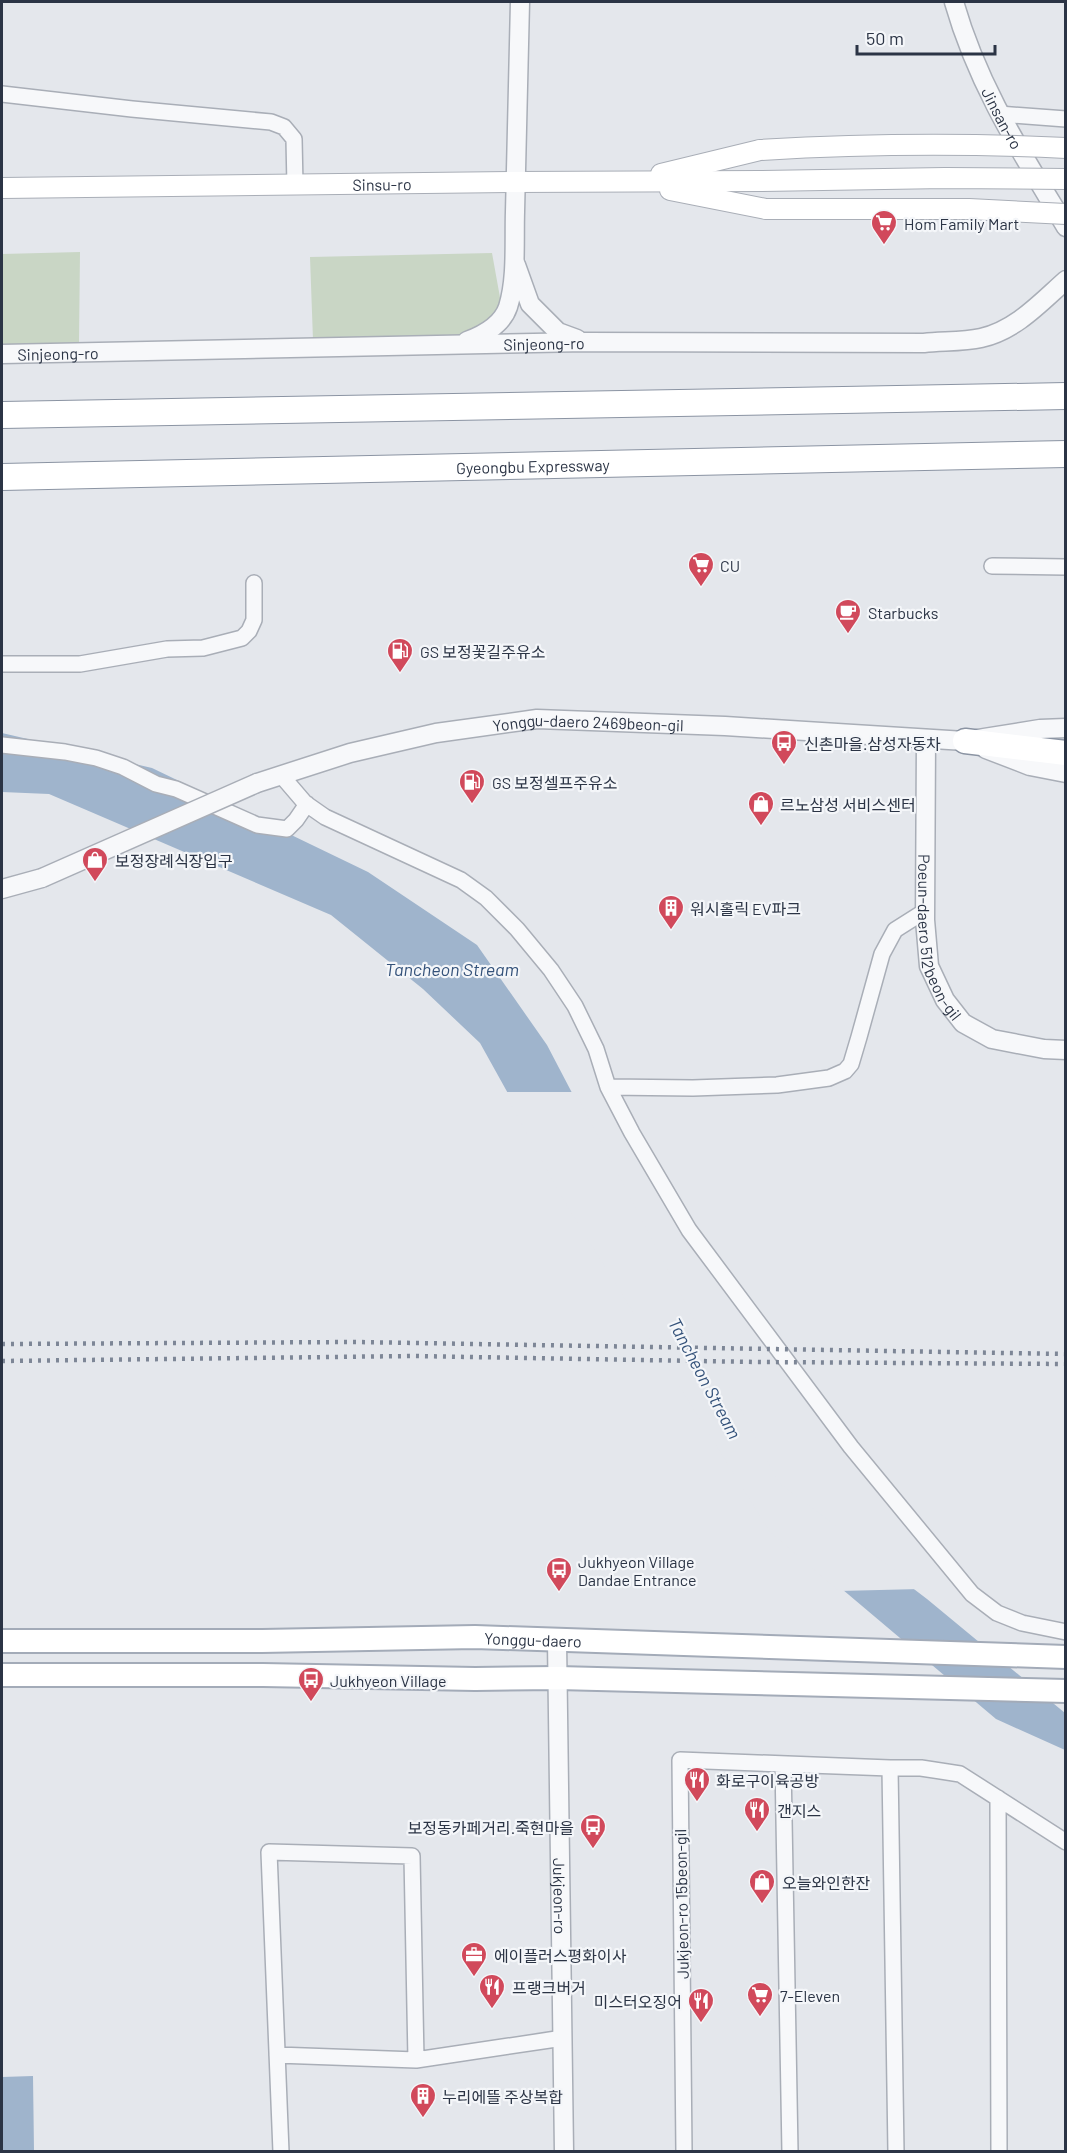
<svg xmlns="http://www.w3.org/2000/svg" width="1067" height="2153" font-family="Barlow,'Noto Sans KR',sans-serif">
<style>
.green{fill:#c9d6c5}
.water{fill:#9fb4cc}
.pier{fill:#e4e7ec}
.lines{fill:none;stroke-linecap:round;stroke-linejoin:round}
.minor-casing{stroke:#a9aeb7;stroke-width:18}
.tertiary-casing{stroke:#a9aeb7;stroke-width:21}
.secondary-casing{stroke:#a9aeb7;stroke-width:22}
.primary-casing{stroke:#a3abb8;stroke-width:26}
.trunk-casing{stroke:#8b94a3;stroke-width:27}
.motorway-casing{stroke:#8b94a3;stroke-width:28}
.minor{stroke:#f7f8fa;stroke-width:15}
.tertiary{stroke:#f7f8fa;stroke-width:18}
.secondary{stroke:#fff;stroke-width:20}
.primary{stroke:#fff;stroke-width:22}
.trunk{stroke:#fff;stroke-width:24}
.motorway{stroke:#fff;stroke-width:26}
.rail{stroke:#7d8696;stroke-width:4.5;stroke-dasharray:3 6;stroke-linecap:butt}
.tertiary-bridge-casing{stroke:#a9aeb7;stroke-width:21;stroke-linecap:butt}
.secondary-bridge-casing{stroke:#a9aeb7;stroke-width:22;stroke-linecap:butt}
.tertiary-bridge{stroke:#f7f8fa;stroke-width:18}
.secondary-bridge{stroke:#fff;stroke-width:20}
.labels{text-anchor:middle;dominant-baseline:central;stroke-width:4.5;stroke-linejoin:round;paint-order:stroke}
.street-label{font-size:16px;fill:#2b3445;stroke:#f4f6f9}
.poi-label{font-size:16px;fill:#2b3445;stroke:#f4f6f9;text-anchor:start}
.water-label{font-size:18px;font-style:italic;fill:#34527a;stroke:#f4f6f9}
</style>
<rect width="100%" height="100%" fill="#e4e7ec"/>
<path class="green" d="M80 252 79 343 2 345V254Z
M492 253 501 303 498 316 460 337 313 340 310 257Z"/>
<path class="water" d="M2 733 152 768 368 872 477 945 547 1045 777 1485 927 1599 1065 1713V1750L996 1719 772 1530 571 1207 480 1043 423 989 331 915 49 794 2 792Z
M33 2076 34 2151H2V2077Z"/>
<path class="pier" d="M504 1092H575L779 1483 920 1589 839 1591 770 1532 569 1209Z"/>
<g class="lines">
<defs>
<path id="minor" d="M2 94 132 109 271 122 284 127 294 139 295 186
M999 114 1066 119
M992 566 1066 567
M2 664H80L167 649 203 648 242 638 249 631 254 620V583
M2 745 65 752 96 758 123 767 156 784 176 789 257 825 287 829 296 820 307 804
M281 775 305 803 325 817 461 880 486 898 517 929 551 970 575 1006 596 1049 608 1087 632 1133 689 1230 851 1447 972 1594 997 1613 1022 1623 1066 1632
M608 1087 693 1088 777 1085 829 1078 845 1071 851 1064 859 1037 882 954 895 930 925 911
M783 1764 790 2152
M890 1768 896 2152
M998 1798 999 2152
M277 2055 416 2060 563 2038
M281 2152 269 1852 412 1856 416 2060
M684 2152 680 1760 890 1768H921L960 1774 1066 1842"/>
<g id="tertiary">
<path id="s1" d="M954 2C978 86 1021 152 1066 227"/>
<path d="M516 265 530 304 558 332 577 339"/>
<path d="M467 341C483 335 502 325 508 307 517 278 514 242 515 212 517 142 518 72 520 2"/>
<path id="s2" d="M2 354 585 342 924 343C942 341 963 342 981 338 1016 330 1040 303 1066 280"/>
<path id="s3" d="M926 739 925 920 929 966 945 1000 963 1023 992 1039 1044 1049 1066 1050"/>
<path d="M986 749 1030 766 1066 773"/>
<path id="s4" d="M257 783 350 753 436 733 537 719 725 726 965 741 1040 729 1066 728"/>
<path d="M2 889 42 878"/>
<path id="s5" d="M557 1641 564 2152"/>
</g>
<g id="secondary">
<path d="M661 174 760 150"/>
<path id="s6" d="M2 188 515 182 762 181"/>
<path d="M670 190 766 209"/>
</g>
<g id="primary">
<path id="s7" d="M2 1641H262L475 1637 1066 1657"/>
<path d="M2 1675H263L475 1679 558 1678 1066 1691"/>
</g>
<path id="trunk" d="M965 741 1066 753"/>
<g id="motorway">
<path d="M2 415 1066 396"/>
<path id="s8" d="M2 477 1066 454"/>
</g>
</defs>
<use href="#minor" class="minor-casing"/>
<use href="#tertiary" class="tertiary-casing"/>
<use href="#secondary" class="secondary-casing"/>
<use href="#primary" class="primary-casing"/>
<use href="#trunk" class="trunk-casing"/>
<use href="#motorway" class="motorway-casing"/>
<use href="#minor" class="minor"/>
<use href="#tertiary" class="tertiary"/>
<use href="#secondary" class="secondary"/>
<use href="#primary" class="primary"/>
<use href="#trunk" class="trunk"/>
<use href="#motorway" class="motorway"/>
<path class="rail" d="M2 1344 356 1342 1066 1354
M2 1361 413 1356 757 1362 1066 1364"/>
<defs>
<path id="tertiary-bridge" d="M42 878 257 783"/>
<path id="secondary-bridge" d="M760 150C862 144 964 143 1066 148
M762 181 945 178 1066 179
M766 209H969L1066 214"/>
</defs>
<use href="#tertiary-bridge" class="tertiary-bridge-casing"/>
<use href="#secondary-bridge" class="secondary-bridge-casing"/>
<use href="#tertiary-bridge" class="tertiary-bridge"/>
<use href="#secondary-bridge" class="secondary-bridge"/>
</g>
<defs>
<symbol id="supermarket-pin" viewBox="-11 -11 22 30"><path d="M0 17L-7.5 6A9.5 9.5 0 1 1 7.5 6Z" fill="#d1495b" stroke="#f4f6f9"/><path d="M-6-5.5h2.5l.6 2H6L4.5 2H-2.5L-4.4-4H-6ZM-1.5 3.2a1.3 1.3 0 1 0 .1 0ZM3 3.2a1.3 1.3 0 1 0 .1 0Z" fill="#fff"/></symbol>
<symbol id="cafe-pin" viewBox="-11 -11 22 30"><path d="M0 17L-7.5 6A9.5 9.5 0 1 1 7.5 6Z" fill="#d1495b" stroke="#f4f6f9"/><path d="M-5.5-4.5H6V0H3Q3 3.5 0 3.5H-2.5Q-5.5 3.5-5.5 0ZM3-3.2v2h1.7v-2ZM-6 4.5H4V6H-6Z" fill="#fff"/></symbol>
<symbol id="fuel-pin" viewBox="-11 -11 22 30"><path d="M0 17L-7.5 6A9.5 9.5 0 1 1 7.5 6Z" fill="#d1495b" stroke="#f4f6f9"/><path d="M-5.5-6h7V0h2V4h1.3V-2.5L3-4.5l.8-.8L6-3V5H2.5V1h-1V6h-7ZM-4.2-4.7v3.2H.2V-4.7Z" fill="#fff"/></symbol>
<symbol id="bus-pin" viewBox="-11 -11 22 30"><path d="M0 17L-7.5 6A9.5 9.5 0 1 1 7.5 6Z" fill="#d1495b" stroke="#f4f6f9"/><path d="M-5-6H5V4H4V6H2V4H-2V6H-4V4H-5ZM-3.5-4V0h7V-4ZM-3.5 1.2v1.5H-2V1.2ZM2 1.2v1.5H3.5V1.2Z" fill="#fff"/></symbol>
<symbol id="shop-pin" viewBox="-11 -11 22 30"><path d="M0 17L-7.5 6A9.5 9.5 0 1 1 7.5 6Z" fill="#d1495b" stroke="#f4f6f9"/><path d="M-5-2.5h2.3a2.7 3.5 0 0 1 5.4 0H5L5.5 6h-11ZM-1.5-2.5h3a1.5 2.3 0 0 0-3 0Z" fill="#fff"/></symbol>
<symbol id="building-pin" viewBox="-11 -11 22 30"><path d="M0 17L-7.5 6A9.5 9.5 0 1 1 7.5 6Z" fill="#d1495b" stroke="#f4f6f9"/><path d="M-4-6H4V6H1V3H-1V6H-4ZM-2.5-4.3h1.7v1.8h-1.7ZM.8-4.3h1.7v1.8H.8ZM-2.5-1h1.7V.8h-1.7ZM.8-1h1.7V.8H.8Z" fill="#fff"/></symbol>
<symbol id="restaurant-pin" viewBox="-11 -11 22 30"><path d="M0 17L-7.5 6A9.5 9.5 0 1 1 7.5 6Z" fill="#d1495b" stroke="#f4f6f9"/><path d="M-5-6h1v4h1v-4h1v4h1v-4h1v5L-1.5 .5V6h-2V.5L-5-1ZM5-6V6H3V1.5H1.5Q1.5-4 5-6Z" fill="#fff"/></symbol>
<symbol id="office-pin" viewBox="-11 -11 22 30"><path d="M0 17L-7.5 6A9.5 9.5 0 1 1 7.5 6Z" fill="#d1495b" stroke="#f4f6f9"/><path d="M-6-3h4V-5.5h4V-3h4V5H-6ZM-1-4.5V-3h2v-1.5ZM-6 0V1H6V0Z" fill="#fff"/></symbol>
</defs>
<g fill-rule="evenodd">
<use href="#supermarket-pin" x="869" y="208" width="30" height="40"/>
<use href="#supermarket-pin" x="686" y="550" width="30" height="40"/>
<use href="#cafe-pin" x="833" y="597" width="30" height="40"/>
<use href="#fuel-pin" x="385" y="636" width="30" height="40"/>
<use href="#bus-pin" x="769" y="728" width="30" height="40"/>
<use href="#fuel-pin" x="457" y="767" width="30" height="40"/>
<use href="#shop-pin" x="746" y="789" width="30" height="40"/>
<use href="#shop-pin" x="80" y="845" width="30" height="40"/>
<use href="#building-pin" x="656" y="893" width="30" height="40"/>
<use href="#bus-pin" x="544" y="1555" width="30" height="40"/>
<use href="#bus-pin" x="296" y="1665" width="30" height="40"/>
<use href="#restaurant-pin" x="682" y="1765" width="30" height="40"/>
<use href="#restaurant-pin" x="742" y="1795" width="30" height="40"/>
<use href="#bus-pin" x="578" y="1812" width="30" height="40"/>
<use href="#shop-pin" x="747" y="1867" width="30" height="40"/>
<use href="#office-pin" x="459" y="1940" width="30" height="40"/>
<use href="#restaurant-pin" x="477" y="1972" width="30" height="40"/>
<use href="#supermarket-pin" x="745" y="1980" width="30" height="40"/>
<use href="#restaurant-pin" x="686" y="1986" width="30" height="40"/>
<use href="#building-pin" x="408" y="2081" width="30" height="40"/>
</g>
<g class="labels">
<g class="street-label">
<text stroke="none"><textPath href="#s1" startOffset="126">Jinsan-ro</textPath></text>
<text stroke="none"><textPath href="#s6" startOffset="380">Sinsu-ro</textPath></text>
<text stroke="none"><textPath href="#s2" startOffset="542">Sinjeong-ro</textPath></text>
<text stroke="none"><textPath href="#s2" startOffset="56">Sinjeong-ro</textPath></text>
<text stroke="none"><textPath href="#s8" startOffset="531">Gyeongbu Expressway</textPath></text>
<text stroke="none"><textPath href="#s4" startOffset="339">Yonggu-daero 2469beon-gil</textPath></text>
<text stroke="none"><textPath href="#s3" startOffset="201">Poeun-daero 512beon-gil</textPath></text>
<text stroke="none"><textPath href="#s7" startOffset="531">Yonggu-daero</textPath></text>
<text stroke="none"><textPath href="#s5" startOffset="255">Jukjeon-ro</textPath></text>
<text transform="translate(681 1904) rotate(-91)">Jukjeon-ro 15beon-gil</text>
</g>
<g class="poi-label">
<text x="904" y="223">Hom Family Mart</text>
<text x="720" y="565">CU</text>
<text x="868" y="612">Starbucks</text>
<text x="420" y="651">GS 보정꽃길주유소</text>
<text x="804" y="743">신촌마을.삼성자동차</text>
<text x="492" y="782">GS 보정셀프주유소</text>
<text x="780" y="804">르노삼성 서비스센터</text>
<text x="115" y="860">보정장례식장입구</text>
<text x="690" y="908">워시홀릭 EV파크</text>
<text x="578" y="1561">Jukhyeon Village<tspan x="578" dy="18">Dandae Entrance</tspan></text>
<text x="330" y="1680">Jukhyeon Village</text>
<text x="716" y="1780">화로구이육공방</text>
<text x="777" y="1810">갠지스</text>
<text x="574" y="1827" text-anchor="end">보정동카페거리.죽현마을</text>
<text x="782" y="1882">오늘와인한잔</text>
<text x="494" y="1955">에이플러스평화이사</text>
<text x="512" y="1987">프랭크버거</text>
<text x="780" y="1995">7-Eleven</text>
<text x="682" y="2001" text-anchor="end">미스터오징어</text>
<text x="442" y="2096">누리에뜰 주상복합</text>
</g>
<g class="water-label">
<text x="452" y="969">Tancheon Stream</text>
<text transform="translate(705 1378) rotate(62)">Tancheon Stream</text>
</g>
</g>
<rect width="1067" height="2153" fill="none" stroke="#2b3445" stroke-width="6"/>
<path d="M857 45v9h138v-9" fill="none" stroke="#2b3445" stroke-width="3"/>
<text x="866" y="45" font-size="18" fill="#2b3445" stroke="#f4f6f9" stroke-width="4.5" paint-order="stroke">50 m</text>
</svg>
